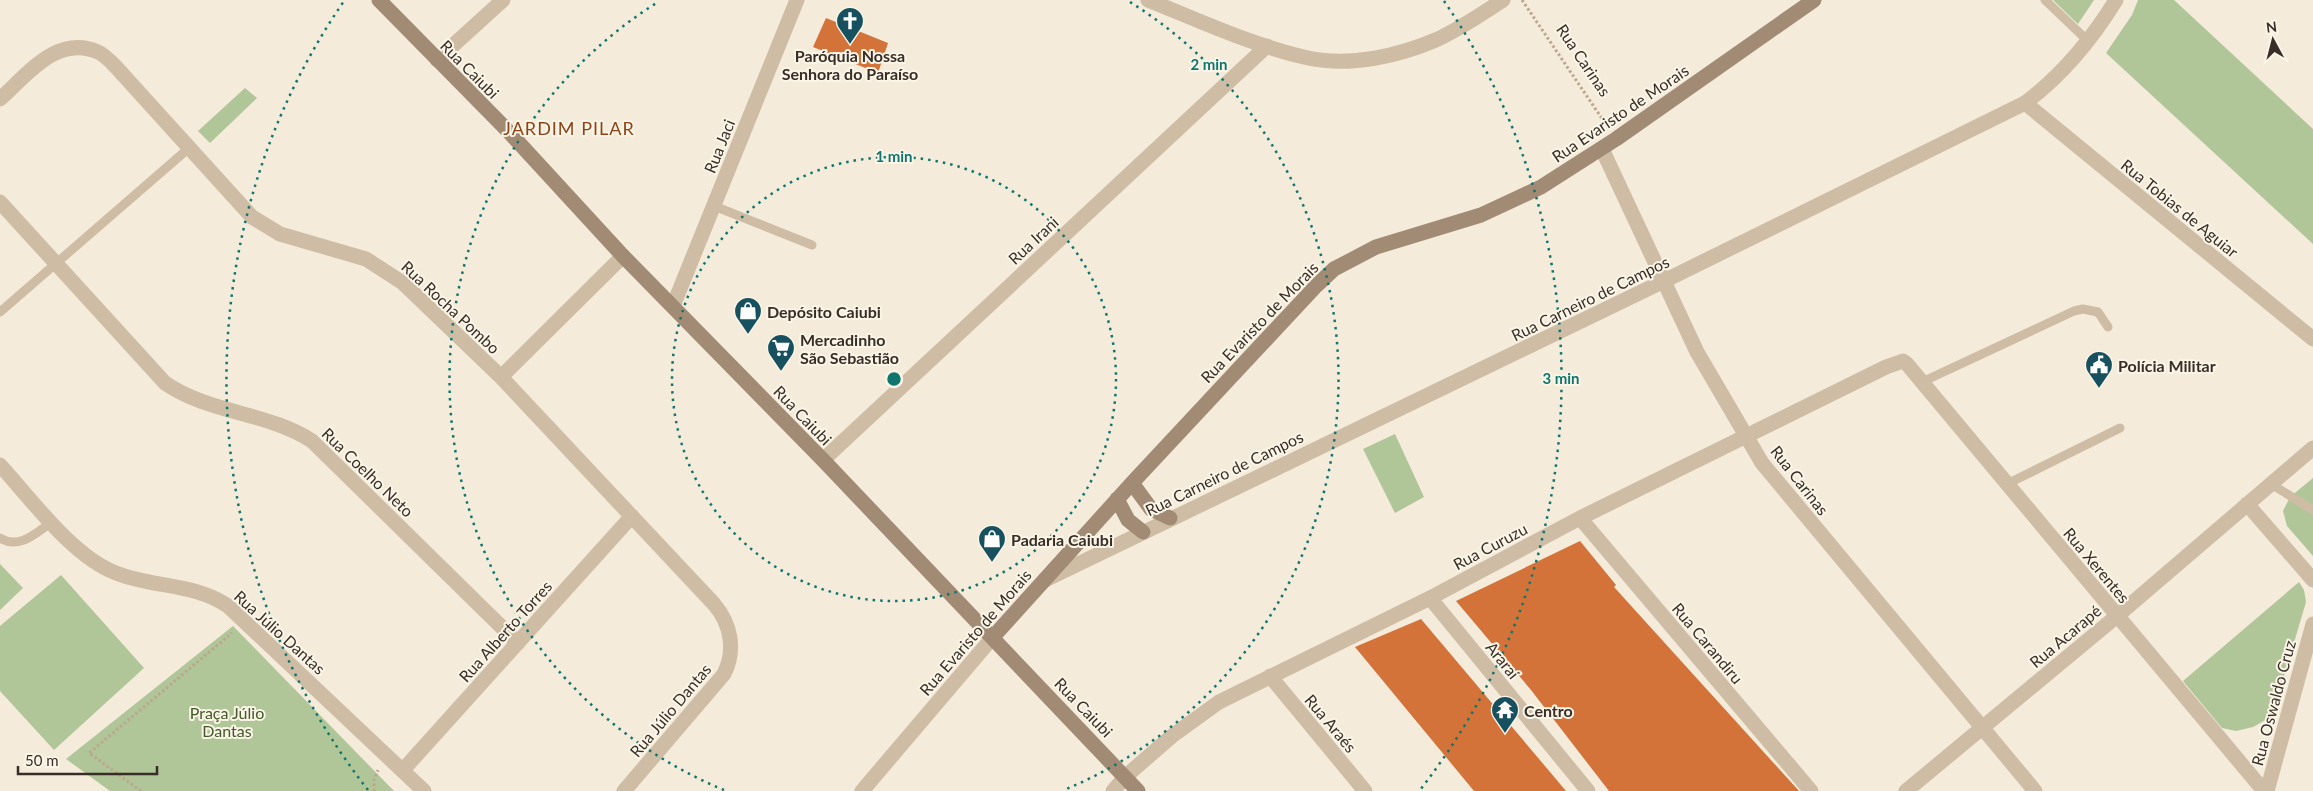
<svg xmlns="http://www.w3.org/2000/svg" width="2313" height="791" font-family="Lato,sans-serif">
<style>
.green{fill:#b0c598}
.building{fill:#d37239}
.lines{fill:none;stroke-linecap:round;stroke-linejoin:round}
.path{stroke:#baa78e;stroke-width:3;stroke-dasharray:2.5 2.5;stroke-linecap:butt}
.lane{stroke:#cebda4;stroke-width:9}
.street{stroke:#cebda4;stroke-width:15}
.secondary{stroke:#a28b75;stroke-width:15}
.ring{fill:none;stroke:#0f766e;stroke-width:2.5;stroke-dasharray:2.5 5}
.labels{text-anchor:middle;dominant-baseline:central;stroke-width:4;stroke-linejoin:round;paint-order:stroke}
.poi-label{font-size:16px;font-weight:bold;fill:#382e27;stroke:#fbf5e7;text-anchor:start}
.street-label{font-size:16px;fill:#382e27;stroke:#fbf5e7}
.park-label{font-size:16px;fill:#415a28;stroke:#fbf5e7}
.neighbourhood-label{font-size:18px;letter-spacing:1px;fill:#904317;stroke:#fbf5e7}
.centre{fill:#0f766e;stroke:#fbf5e7;stroke-width:2.5}
.ring-label{font-size:15px;text-anchor:middle;font-weight:bold;fill:#0f766e;stroke:#fbf5e7;stroke-width:4;stroke-linejoin:round;paint-order:stroke}
</style>
<rect width="100%" height="100%" fill="#f4ebda"/>
<path class="green" d="M2053 0H2094L2078 24Z
M2138 0H2174L2313 129V244L2106 53 2132 15Z
M245 88 257 98 210 143 198 131Z
M1395 434 1424 497 1395 513 1363 449Z
M2313 478V556L2287 526 2283 511 2290 497Z
M0 564 23 588 0 610Z
M61 575 144 668 54 750 0 691V626Z
M2299 582 2304 590 2306 602 2274 710 2269 718 2253 727 2236 731 2222 728 2183 681Z
M233 626 394 791H110L66 759Z"/>
<path class="building" d="M826 18 888 43 878 73 813 47Z
M1580 541 1616 585 1614 587 1799 791H1609L1531 690 1456 601Z
M1421 619 1566 791H1474L1355 647Z"/>
<g class="lines">
<path class="path" d="M1522 0 1607 126
M141 791 89 753 232 633
M374 791V780L378 770"/>
<path class="lane" d="M2045 0 2088 41
M714 206 812 245
M0 312 189 148
M1922 382 2074 311 2083 309 2098 312 2108 327
M2007 484 2120 428
M2271 484 2313 510
M0 538C19 550 36 533 52 522"/>
<path class="street" d="M1148 0C1200 21 1254 46 1308 58 1351 67 1399 56 1438 39 1461 28 1482 14 1503 0
M437 60 503 0
M0 99C27 75 57 34 98 52 105 55 111 62 116 67L252 217 280 234 366 259 403 283 501 377 714 604C731 624 736 650 724 674L624 791
M2025 103 2313 339
M1602 149 1697 352 1762 463 2035 791
M0 202 165 383C210 414 268 412 312 441L518 643
M673 306 797 0
M501 377 623 256
M823 460 1267 46
M0 465C31 499 73 557 116 573 154 588 194 583 228 606L424 791
M2247 504 2313 580
M1580 518 1811 791
M1045 580 1664 281 2025 103C2061 76 2092 39 2116 0
M1430 598 1588 791
M1270 676 1365 791
M403 770 632 516
M862 791 993 637
M1113 791 1126 776 1172 736 1219 702 1430 598 1580 518 1886 367 1903 361 1907 364 2264 791
M1906 791 2117 616 2313 448
M2267 791 2313 624"/>
<path class="secondary" d="M379 0 509 132 623 256 823 460 1138 791
M1132 483 1151 509 1170 518
M1117 499 1128 520 1143 532
M993 637 1132 483 1316 286 1334 269 1376 247 1481 215 1541 187 1616 139 1814 0"/>
</g>
<g class="ring">
<circle cx="894" cy="379" r="222"/>
<path d="M724 790A445 445 0 0 1 658 2M1130 2A445 445 0 0 1 1064 790"/>
<path d="M368 790A667 667 0 0 1 344 1M1444 1A667 667 0 0 1 1420 790"/>
</g>
<defs>
<symbol id="church-pin" viewBox="-11 -11 22 30"><path d="M0 17L-7.5 6A9.5 9.5 0 1 1 7.5 6Z" fill="#17515f" stroke="#fbf5e7"/><path d="M-1.2-6h2.4v3.5h3.3v2.4h-3.3V6h-2.4V-.1h-3.3v-2.4h3.3Z" fill="#fff"/></symbol>
<symbol id="shop-pin" viewBox="-11 -11 22 30"><path d="M0 17L-7.5 6A9.5 9.5 0 1 1 7.5 6Z" fill="#17515f" stroke="#fbf5e7"/><path d="M-5-2.5h2.3a2.7 3.5 0 0 1 5.4 0H5L5.5 6h-11ZM-1.5-2.5h3a1.5 2.3 0 0 0-3 0Z" fill="#fff"/></symbol>
<symbol id="supermarket-pin" viewBox="-11 -11 22 30"><path d="M0 17L-7.5 6A9.5 9.5 0 1 1 7.5 6Z" fill="#17515f" stroke="#fbf5e7"/><path d="M-6-5.5h2.5l.6 2H6L4.5 2H-2.5L-4.4-4H-6ZM-1.5 3.2a1.3 1.3 0 1 0 .1 0ZM3 3.2a1.3 1.3 0 1 0 .1 0Z" fill="#fff"/></symbol>
<symbol id="civic-pin" viewBox="-11 -11 22 30"><path d="M0 17L-7.5 6A9.5 9.5 0 1 1 7.5 6Z" fill="#17515f" stroke="#fbf5e7"/><path d="M-.6-6.5H3V-4.5H.6V-3L4-1V1h2V6H-6V1h2V-1L-.6-3ZM-1.2 2.5V6h2.4V2.5Z" fill="#fff"/></symbol>
<symbol id="temple-pin" viewBox="-11 -11 22 30"><path d="M0 17L-7.5 6A9.5 9.5 0 1 1 7.5 6Z" fill="#17515f" stroke="#fbf5e7"/><path d="M0-6L5-2H3V0L6.5 2.5H4V6H1.5V3h-3V6H-4V2.5H-6.5L-3 0V-2H-5Z" fill="#fff"/></symbol>
</defs>
<g fill-rule="evenodd">
<use href="#church-pin" x="834" y="5" width="32" height="43"/>
<use href="#shop-pin" x="732" y="295" width="32" height="43"/>
<use href="#supermarket-pin" x="765" y="332" width="32" height="43"/>
<use href="#civic-pin" x="2083" y="349" width="32" height="43"/>
<use href="#shop-pin" x="976" y="523" width="32" height="43"/>
<use href="#temple-pin" x="1489" y="694" width="32" height="43"/>
</g>
<g class="labels">
<g class="poi-label">
<text x="850" y="55" text-anchor="middle">Paróquia Nossa<tspan x="850" dy="18">Senhora do Paraíso</tspan></text>
<text x="767" y="311">Depósito Caiubi</text>
<text x="800" y="339">Mercadinho<tspan x="800" dy="18">São Sebastião</tspan></text>
<text x="2118" y="365">Polícia Militar</text>
<text x="1011" y="539">Padaria Caiubi</text>
<text x="1524" y="710">Centro</text>
</g>
<g class="street-label">
<text transform="translate(1584 60) rotate(56)">Rua Carinas</text>
<text transform="translate(470 69) rotate(45)">Rua Caiubi</text>
<text transform="translate(1620 113) rotate(-34)">Rua Evaristo de Morais</text>
<text transform="translate(719 146) rotate(-68)">Rua Jaci</text>
<text transform="translate(2180 208) rotate(39)">Rua Tobias de Aguiar</text>
<text transform="translate(1033 240) rotate(-43)">Rua Irani</text>
<text transform="translate(1590 298) rotate(-26)">Rua Carneiro de Campos</text>
<text transform="translate(451 307) rotate(43)">Rua Rocha Pombo</text>
<text transform="translate(1259 322) rotate(-46)">Rua Evaristo de Morais</text>
<text transform="translate(803 415) rotate(46)">Rua Caiubi</text>
<text transform="translate(368 472) rotate(44)">Rua Coelho Neto</text>
<text transform="translate(1224 473) rotate(-26)">Rua Carneiro de Campos</text>
<text transform="translate(1800 480) rotate(52)">Rua Carinas</text>
<text transform="translate(1490 546) rotate(-28)">Rua Curuzu</text>
<text transform="translate(2097 565) rotate(50)">Rua Xerentes</text>
<text transform="translate(505 631) rotate(-48)">Rua Alberto Torres</text>
<text transform="translate(280 632) rotate(42)">Rua Júlio Dantas</text>
<text transform="translate(975 632) rotate(-49)">Rua Evaristo de Morais</text>
<text transform="translate(2065 636) rotate(-40)">Rua Acarapé</text>
<text transform="translate(1708 643) rotate(50)">Rua Carandiru</text>
<text transform="translate(1503 660) rotate(51)">Araraí</text>
<text transform="translate(2273 703) rotate(-75)">Rua Oswaldo Cruz</text>
<text transform="translate(1084 707) rotate(46)">Rua Caiubi</text>
<text transform="translate(670 710) rotate(-50)">Rua Júlio Dantas</text>
<text transform="translate(1331 723) rotate(50)">Rua Araés</text>
</g>
<g class="park-label">
<text x="227" y="712">Praça Júlio<tspan x="227" dy="18">Dantas</tspan></text>
</g>
<g class="neighbourhood-label">
<text x="569" y="128">JARDIM PILAR</text>
</g>
</g>
<circle cx="894" cy="379" r="8" class="centre"/>
<g class="ring-label">
<text x="1209" y="70">2 min</text>
<text x="894" y="162">1 min</text>
<text x="1561" y="384">3 min</text>
</g>
<g transform="translate(2273 40) rotate(353)" stroke="#fbf5e7" stroke-width="4" paint-order="stroke">
<path d="M0-4L9 19L0 12L-9 19Z" fill="#382e27"/>
<text y="-8" font-size="14" font-weight="bold" text-anchor="middle" fill="#382e27">N</text>
</g>
<path d="M18 766v8h139v-8" fill="none" stroke="#382e27" stroke-width="2.5"/>
<text x="25" y="766" font-size="15" fill="#382e27" stroke="#fbf5e7" stroke-width="4" paint-order="stroke">50 m</text>
</svg>
